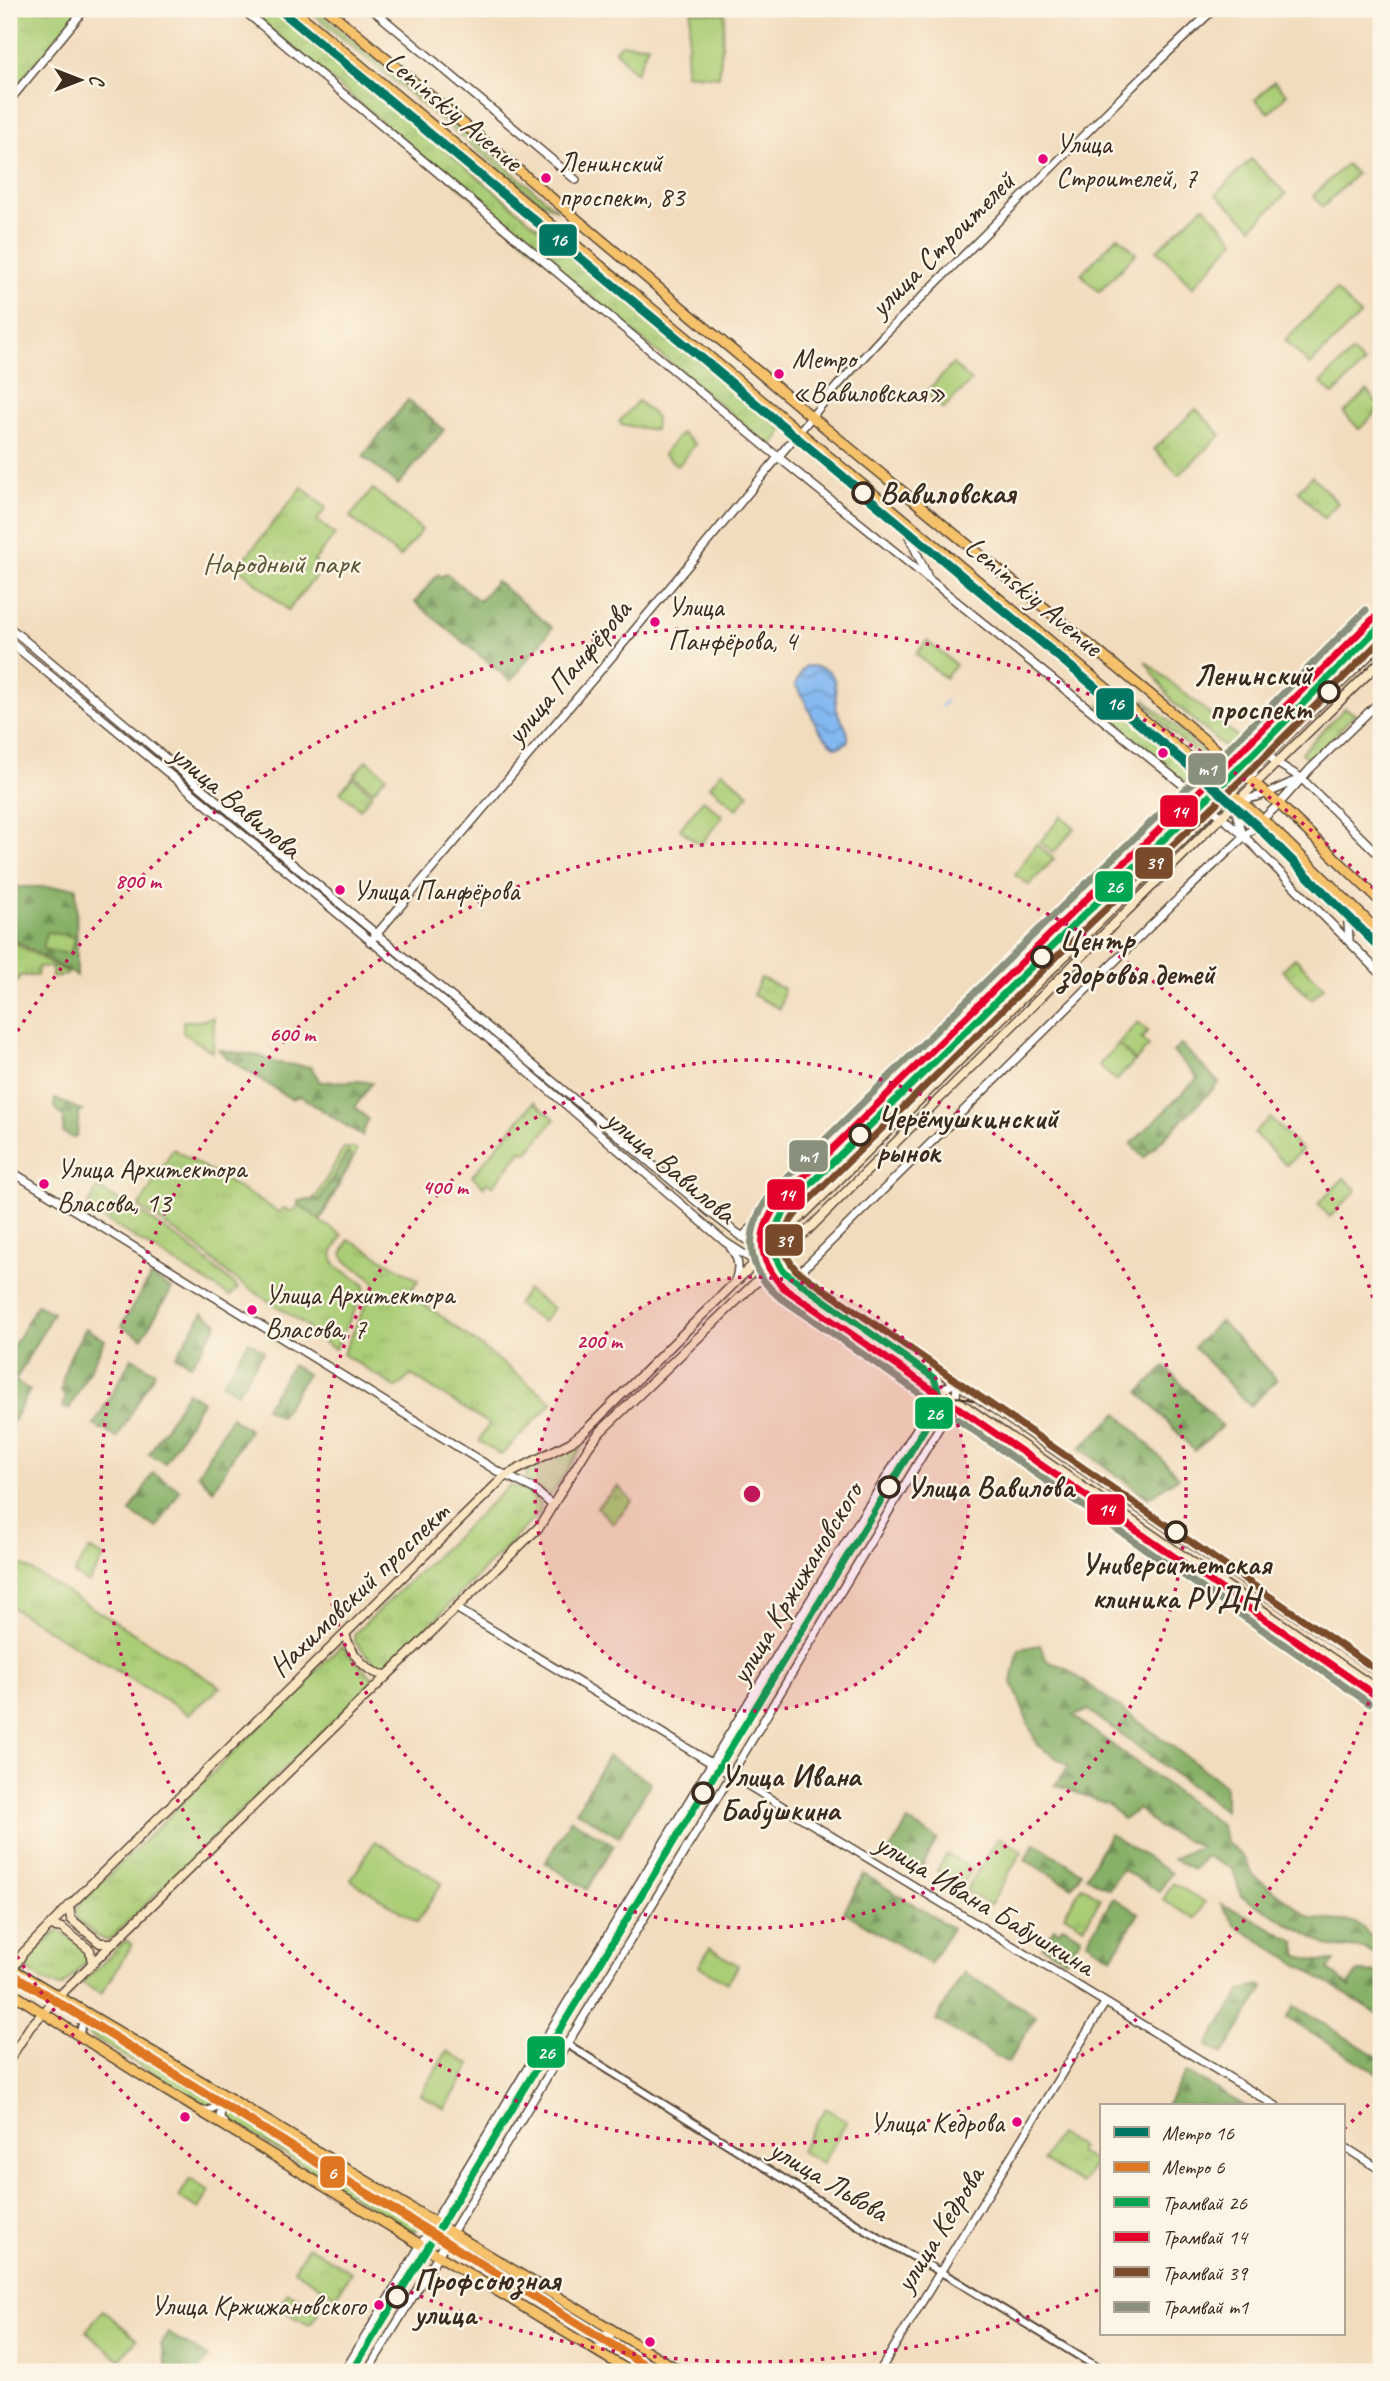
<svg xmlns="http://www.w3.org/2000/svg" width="1390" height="2381" font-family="Caveat,sans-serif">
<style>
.grass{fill:url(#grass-tufts);stroke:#727c4a;stroke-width:2}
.forest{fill:url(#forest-firs);stroke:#616d42;stroke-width:2}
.pitch{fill:#aacd76;stroke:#727c4a;stroke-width:2}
.water{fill:url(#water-waves);stroke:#5f7188;stroke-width:2}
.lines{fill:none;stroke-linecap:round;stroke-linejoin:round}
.stream{stroke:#83b8f1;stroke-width:2}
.minor-casing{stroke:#564536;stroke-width:10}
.tertiary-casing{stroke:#564536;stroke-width:10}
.secondary-casing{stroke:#564536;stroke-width:11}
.primary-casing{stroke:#564536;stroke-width:12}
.minor{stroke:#fff;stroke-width:6}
.tertiary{stroke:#fff;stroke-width:7}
.secondary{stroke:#fbe6c4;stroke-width:8}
.primary{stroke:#f5c16b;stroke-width:9}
.tram{stroke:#3b2a1e;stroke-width:2}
.tram-1-casing{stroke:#fcf5e5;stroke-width:12}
.tram-2-casing{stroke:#fcf5e5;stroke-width:12}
.tram-3-casing{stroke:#fcf5e5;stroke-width:12}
.tram-4-casing{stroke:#fcf5e5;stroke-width:12}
.tram-1{stroke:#00a651;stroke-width:7}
.tram-2{stroke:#e4002b;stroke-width:7}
.tram-3{stroke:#7a4b2a;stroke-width:7}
.tram-4{stroke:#89917c;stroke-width:7}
.metro-1-casing{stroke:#fcf5e5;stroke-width:14}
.metro-2-casing{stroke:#fcf5e5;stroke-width:14}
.metro-1{stroke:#007763;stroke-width:9}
.metro-2{stroke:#de7622;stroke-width:9}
.ring{fill:none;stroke:#c2185b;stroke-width:3.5;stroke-dasharray:3.5 7}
.bus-dot{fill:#e5007d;stroke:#fcf5e5;stroke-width:2.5}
.stop-dot{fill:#fcf5e5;stroke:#3b2a1e;stroke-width:3.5}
.labels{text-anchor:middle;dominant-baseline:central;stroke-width:5;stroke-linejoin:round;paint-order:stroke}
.bus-label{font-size:28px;fill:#3b2a1e;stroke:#fcf5e5;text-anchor:start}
.street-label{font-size:30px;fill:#3b2a1e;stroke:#fcf5e5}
.stop-label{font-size:30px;font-weight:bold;fill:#3b2a1e;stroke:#fcf5e5;text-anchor:start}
.park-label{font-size:30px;fill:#575334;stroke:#fcf5e5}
.centre{fill:#c2185b;stroke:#fcf5e5;stroke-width:3.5}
.ring-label{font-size:21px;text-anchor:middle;font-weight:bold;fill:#c2185b;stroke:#fcf5e5;stroke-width:5;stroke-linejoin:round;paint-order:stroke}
.line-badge{stroke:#fcf5e5;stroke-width:2.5}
.badge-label{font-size:19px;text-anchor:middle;font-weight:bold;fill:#fff}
</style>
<defs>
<pattern id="grass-tufts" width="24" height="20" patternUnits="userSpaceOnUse" patternTransform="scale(1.75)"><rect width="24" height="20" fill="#aacd76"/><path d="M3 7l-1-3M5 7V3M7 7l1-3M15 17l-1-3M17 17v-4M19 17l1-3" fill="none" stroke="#93b066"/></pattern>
<pattern id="forest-firs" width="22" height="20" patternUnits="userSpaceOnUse" patternTransform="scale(1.75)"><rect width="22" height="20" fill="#87b067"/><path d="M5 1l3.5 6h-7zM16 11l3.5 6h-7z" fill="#708f54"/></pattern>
<pattern id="water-waves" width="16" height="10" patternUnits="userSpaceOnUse" patternTransform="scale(1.75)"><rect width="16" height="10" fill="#83b8f1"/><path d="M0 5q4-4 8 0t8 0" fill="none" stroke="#6c96c3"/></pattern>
</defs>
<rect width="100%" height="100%" fill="#fcf5e5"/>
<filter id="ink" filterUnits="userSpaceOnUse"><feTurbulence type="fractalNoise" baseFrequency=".0143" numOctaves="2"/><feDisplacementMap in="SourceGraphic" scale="14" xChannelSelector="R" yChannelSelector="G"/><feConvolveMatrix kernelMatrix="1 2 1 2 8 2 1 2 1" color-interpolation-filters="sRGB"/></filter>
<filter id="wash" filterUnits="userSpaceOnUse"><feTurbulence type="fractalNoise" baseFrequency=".00686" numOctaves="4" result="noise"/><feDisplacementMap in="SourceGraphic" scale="28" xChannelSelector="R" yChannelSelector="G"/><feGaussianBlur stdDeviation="1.57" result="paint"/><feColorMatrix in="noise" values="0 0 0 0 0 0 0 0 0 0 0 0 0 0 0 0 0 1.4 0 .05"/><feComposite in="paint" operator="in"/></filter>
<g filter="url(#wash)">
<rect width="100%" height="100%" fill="#f2dcbe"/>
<path class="grass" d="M9 9H81L9 96Z
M247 9H276L783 431 771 447Z
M307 9H315L558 210 539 201Z
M621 44 648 45 636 74 615 50Z
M1274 81 1287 94 1269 113 1255 100Z
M1251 159 1286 194 1252 227 1216 194Z
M1204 206 1235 240 1193 287 1157 250Z
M1118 236 1136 253 1099 292 1081 274Z
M1367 391 1381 408 1359 429 1344 413Z
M638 401 656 417 655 430 622 425 619 422Z
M1196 409 1221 435 1179 475 1154 449Z
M1312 476 1338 503 1324 518 1298 491Z
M302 487 326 508 317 520 335 535 314 561 323 568 288 610 238 567Z
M927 641 956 665 945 678 916 654Z
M1145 661 1240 739V744L1229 751 1173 702Z
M1107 698 1203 778 1204 783 1194 791 1097 709Z
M1144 699 1217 764 1218 766 1213 768 1163 724Z
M1345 708 1355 714 1310 761 1301 753Z
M353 777 372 794 360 809 340 792Z
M1036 844 1054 859 1029 885 1015 875Z
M9 940 68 973 67 975 52 977V967H38L37 976H19L18 981 9 982Z
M1295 958 1324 987 1312 999 1282 970Z
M761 978 784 989 780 1009 753 995Z
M214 1017 213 1052 183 1033V1021H200Z
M1138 1022 1148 1031 1141 1039 1149 1046 1135 1061 1118 1044Z
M534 1102 555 1119 527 1153 522 1150 493 1186 487 1182 484 1187 472 1176Z
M344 1148H354L357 1151 320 1221 342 1235 332 1254 335 1265 365 1285 364 1292 335 1349 309 1334 307 1326 229 1275 198 1247 139 1207 173 1149 279 1212 283 1208 292 1212C297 1205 301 1203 310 1202L317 1195Z
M97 1188 144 1215 194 1250 238 1288 230 1296 89 1210 87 1208Z
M349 1239 418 1280 409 1294 444 1318 553 1402 501 1455 479 1441 489 1424 411 1375 397 1388 343 1354 375 1284C369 1270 348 1269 342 1254Z
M590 1435 551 1495 526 1481V1473Z
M510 1485C523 1490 535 1494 541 1507L540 1512 389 1667 379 1668 354 1641 355 1633Z
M618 1486 632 1501 613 1523 597 1507Z
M89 1549 104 1557 88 1583 74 1574Z
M9 1557 11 1558 221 1687 189 1714 9 1606Z
M341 1646 375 1680 108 1941 96 1936 76 1918 75 1909Z
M1082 1886 1101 1898 1084 1927 1064 1915Z
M58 1930 88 1951 87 1961 62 1987C49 1986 31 1975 25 1964Z
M126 1940 132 1945 101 1994 82 1983Z
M89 2026 214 2095V2102L207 2106 88 2034 87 2029Z
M233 2106 421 2221 414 2233 225 2118V2109Z
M1058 2134 1081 2147 1078 2152 1095 2162 1082 2184 1043 2160Z
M190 2179 210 2191 199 2209 179 2197Z
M308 2246 351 2272 336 2296 294 2270Z"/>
<path class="forest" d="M408 400 444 430 398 485 363 456Z
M446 573 479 601 496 581 552 628 511 681 415 602 438 574 442 577Z
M9 887H76L77 976 9 937Z
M1181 1044 1219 1083 1144 1158 1131 1144 1198 1078 1173 1052Z
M219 1050 260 1056 276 1063 311 1067 320 1082 360 1081 372 1083 355 1107 368 1119 362 1136 300 1096 291 1099 230 1060Z
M55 1099 83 1111 79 1113 77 1135 73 1138 63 1133 64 1118 54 1106Z
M348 1152 352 1158 320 1220 298 1204V1201L320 1199Z
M151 1276 172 1289 142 1338 121 1326Z
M37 1305 53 1313 15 1381 30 1390 9 1428V1353Z
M203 1313 218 1323 191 1365 176 1356Z
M1220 1321 1277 1380 1250 1406 1194 1347Z
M86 1328 105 1340 69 1409 62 1407 66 1396 61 1392C64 1364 72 1351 86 1328Z
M249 1341 264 1351 237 1393 222 1384Z
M132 1358 155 1372 117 1438 94 1425Z
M292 1365 307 1374 280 1417 265 1408Z
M1165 1367 1222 1426 1195 1451 1139 1392Z
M187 1392 202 1401 165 1463 149 1454Z
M1118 1413 1179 1477 1148 1498 1080 1448Z
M231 1417 249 1430 213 1490 198 1474Z
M153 1473 180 1490 157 1528 130 1512Z
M1040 1645 1047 1661 1064 1667 1225 1785V1811L1088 1710 1073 1716 1221 1825 1227 1843 1245 1859 1253 1875 1312 1919 1356 1922 1381 1946V1958L1365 1948 1329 1947 1241 1896 1233 1869 1206 1856 1193 1870 1173 1859 1200 1846 1156 1826 1139 1809 1123 1819 1108 1804 1055 1785 1069 1766 1037 1745 1012 1682 1019 1649Z
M608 1756 651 1782 619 1837 576 1811Z
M571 1819 614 1845 587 1889 545 1863Z
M908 1821 937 1839 920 1870 889 1852Z
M1110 1834 1171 1873 1159 1892 1122 1869 1109 1889 1086 1876Z
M1035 1843 1081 1872 1072 1887 1025 1860Z
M864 1874 952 1928 930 1964 844 1912Z
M1113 1898 1139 1913 1112 1957 1087 1942Z
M1221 1904 1252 1918 1295 1942 1298 1956 1318 1961H1335L1328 1969 1351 1988 1349 1983 1358 1972 1381 1973V2016L1236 1926Z
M1063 1926 1081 1937 1066 1960 1042 1947 1054 1928 1059 1931Z
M964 1972 1036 2016 1008 2063 936 2020Z
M1260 1985 1264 1988 1223 2054 1207 2045 1242 1990Z
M1295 2006 1381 2059V2076L1287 2018Z
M1186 2072 1245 2106H1166Z
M168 2333 208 2357 198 2372H168L161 2345Z"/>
<path class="pitch" d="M691 11 725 14 719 77 685 74Z
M1346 164 1356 174 1323 207 1313 196Z
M1336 290 1360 315 1310 365 1285 340Z
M1352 352 1364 364 1333 395 1321 383Z
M953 364 971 381 943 409 926 392Z
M681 433 695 444 678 466 663 454Z
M373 489 422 530 400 557 350 517Z
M367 760 386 776 373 791 354 775Z
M722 771 749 794 737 809 710 786Z
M703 800 723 816 700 845 680 829Z
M1062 816 1075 828 1053 853 1040 842Z
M46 932 74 937 70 954 43 949Z
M1118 1044 1135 1061 1116 1081 1099 1065Z
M1270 1118 1302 1150 1286 1165 1254 1133Z
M1344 1178 1357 1190 1330 1217 1318 1204Z
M527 1290 553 1308 543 1322 517 1305Z
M999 1837 1022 1851 990 1905 966 1891Z
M375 1841 442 1883 417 1922 351 1880Z
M947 1854 972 1869 962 1886 937 1871Z
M1173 1883 1205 1902 1195 1919 1163 1900Z
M710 1948 738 1965 727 1983 699 1966Z
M447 2051 471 2065 445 2109 421 2095Z
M825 2108 847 2121 822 2164 800 2151Z
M288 2292 317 2308 318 2313 311 2323 307 2324 281 2309 280 2304Z
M103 2310 137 2339 120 2360 86 2331Z"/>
<path class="water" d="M806 666C815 666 827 668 832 675 838 684 834 700 837 710 840 721 850 729 848 741L842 746 836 747C810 728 813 708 795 685L802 670Z"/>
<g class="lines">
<path class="stream" d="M941 707 946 701"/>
</g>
</g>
<g filter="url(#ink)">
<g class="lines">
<defs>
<path id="minor" d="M82 2037 80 2032 82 2024 90 2019 97 2020
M567 2044 869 2232 953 2279 1105 2372
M200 2110 207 2111 216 2107 218 2098 216 2090"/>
<path id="tertiary" d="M242 9 767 448 1204 802 1243 835 1381 974
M372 9 576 180
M9 101 85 9
M901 519 927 575
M9 627 708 1211 734 1231 767 1253
M9 641 513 1059 725 1242 756 1262
M1249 739 1277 763 1301 778 1381 857
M1249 740 1254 773
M1238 800C1259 799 1279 788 1297 780
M1233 803 1243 835
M1343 900 1347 909 1349 939
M1050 935 1068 954
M370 942 627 639 838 385 883 336 1140 79 1214 9
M9 1170 497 1471 534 1489 553 1506
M742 1237 1136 853 1249 739 1381 613
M730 1247C739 1259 740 1268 735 1281
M768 1270C763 1247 767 1230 774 1208
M758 1282C772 1276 787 1281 799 1273L1184 893 1279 804 1310 769 1381 700
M456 1608 1276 2106
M226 2126 220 2118 221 2108 228 2102 236 2103
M1343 2146 1381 2170
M595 2349C608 2350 614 2339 607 2328
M344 2372 826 1574 941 1390 957 1382 956 1400 943 1421 725 1785 367 2372
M651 2372 656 2365 666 2364
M879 2372 1105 2003"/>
<path id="secondary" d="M767 1253 1381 1674
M756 1262 1381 1692
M345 1634C350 1652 367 1675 387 1675
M69 1906 71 1919 100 1943H111
M50 1926 62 1928 90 1950 92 1963
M9 1975 23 1953 69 1906 505 1476 571 1442 585 1431 1381 643
M9 2060 30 2027 58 1997 540 1526 589 1446 600 1432 755 1283 1210 828 1381 661"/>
<path id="primary" d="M293 9 1172 743 1271 827 1381 934
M327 9 812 417 1180 719 1279 804 1381 902
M9 1967 158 2055 682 2372
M9 1991 147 2079 631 2372"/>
</defs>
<use href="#minor" class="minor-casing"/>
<use href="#tertiary" class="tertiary-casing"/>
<use href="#secondary" class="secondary-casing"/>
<use href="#primary" class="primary-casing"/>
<use href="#minor" class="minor"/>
<use href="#tertiary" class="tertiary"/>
<use href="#secondary" class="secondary"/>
<use href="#primary" class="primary"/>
<path class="tram" d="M935 1412C945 1396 957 1394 974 1401"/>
<defs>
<path id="tram-1" d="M352 2372 937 1408 939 1393 934 1378 783 1271C768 1247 772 1226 790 1204L1084 915 1238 769 1381 625"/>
<path id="tram-2" d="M1374 618 1231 761 1077 908 783 1197C757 1228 754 1256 783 1287L1375 1695"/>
<path id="tram-3" d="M1381 640 1245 776 1091 923 798 1211C780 1233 778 1248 796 1270L1381 1673"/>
<path id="tram-4" d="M1366 610 1223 754 1069 900 775 1189C746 1224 741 1263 777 1295L1369 1703"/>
</defs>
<use href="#tram-1" class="tram-1-casing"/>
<use href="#tram-2" class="tram-2-casing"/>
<use href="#tram-3" class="tram-3-casing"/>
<use href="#tram-4" class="tram-4-casing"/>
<use href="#tram-1" class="tram-1"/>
<use href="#tram-2" class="tram-2"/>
<use href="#tram-3" class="tram-3"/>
<use href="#tram-4" class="tram-4"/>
<defs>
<path id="metro-1" d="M279 9 705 361 1206 780 1256 825 1381 949"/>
<path id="metro-2" d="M9 1972 656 2372"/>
</defs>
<use href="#metro-1" class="metro-1-casing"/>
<use href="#metro-2" class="metro-2-casing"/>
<use href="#metro-1" class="metro-1"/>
<use href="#metro-2" class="metro-2"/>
</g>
</g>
<circle cx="752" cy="1494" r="217" fill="#c2185b" fill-opacity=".12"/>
<g class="ring">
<circle cx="752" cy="1494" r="217"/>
<circle cx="752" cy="1494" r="434"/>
<path d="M1381 1662A651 651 0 1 1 1381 1326"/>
<path d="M1376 2097A868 868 0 0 1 1344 2129M1098 2290A868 868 0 0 1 12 1948M12 1040A868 868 0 0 1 1376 891"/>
</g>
<g class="bus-dot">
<circle cx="1043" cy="159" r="6"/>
<circle cx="546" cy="178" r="6"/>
<circle cx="779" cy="374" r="6"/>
<circle cx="655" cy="622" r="6"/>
<circle cx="1163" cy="753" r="6"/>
<circle cx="340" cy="890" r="6"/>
<circle cx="44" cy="1184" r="6"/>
<circle cx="252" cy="1310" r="6"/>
<circle cx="185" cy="2117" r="6"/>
<circle cx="1017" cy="2122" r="6"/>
<circle cx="379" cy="2305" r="6"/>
<circle cx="650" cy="2342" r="6"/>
</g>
<g class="stop-dot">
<circle cx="863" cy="493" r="10"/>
<circle cx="1329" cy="692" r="10"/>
<circle cx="1042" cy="957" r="10"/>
<circle cx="860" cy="1135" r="10"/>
<circle cx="889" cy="1487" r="10"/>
<circle cx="1176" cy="1532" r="10"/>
<circle cx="703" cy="1793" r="10"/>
<circle cx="397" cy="2297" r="10"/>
</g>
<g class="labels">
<g class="bus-label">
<text x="1056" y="143">Улица<tspan x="1056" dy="34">Строителей, 7</tspan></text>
<text x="559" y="162">Ленинский<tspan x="559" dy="34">проспект, 83</tspan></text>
<text x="792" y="358">Метро<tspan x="792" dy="34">«Вавиловская»</tspan></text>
<text x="668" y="606">Улица<tspan x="668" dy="34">Панфёрова, 4</tspan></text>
<text x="353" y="890">Улица Панфёрова</text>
<text x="57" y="1168">Улица Архитектора<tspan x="57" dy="34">Власова, 13</tspan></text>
<text x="265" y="1294">Улица Архитектора<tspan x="265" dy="34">Власова, 7</tspan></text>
<text x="1004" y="2122" text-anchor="end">Улица Кедрова</text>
<text x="366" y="2305" text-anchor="end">Улица Кржижановского</text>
</g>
<g class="street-label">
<text transform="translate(454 111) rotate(40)">Leninskiy Avenue</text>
<text transform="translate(942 244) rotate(-45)">улица Строителей</text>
<text transform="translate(1034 596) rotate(40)">Leninskiy Avenue</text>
<text transform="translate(568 672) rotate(-50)">улица Панфёрова</text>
<text transform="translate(236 801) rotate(40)">улица Вавилова</text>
<text transform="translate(671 1166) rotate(40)">улица Вавилова</text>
<text transform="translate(796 1583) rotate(-59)">улица Кржижановского</text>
<text transform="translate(359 1589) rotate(-44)">Нахимовский проспект</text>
<text transform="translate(985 1904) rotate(31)">улица Ивана Бабушкина</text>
<text transform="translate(829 2180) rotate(31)">улица Львова</text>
<text transform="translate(939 2229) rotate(-58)">улица Кедрова</text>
</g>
<g class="stop-label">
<text x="880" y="493">Вавиловская</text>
<text x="1312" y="675" text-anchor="end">Ленинский<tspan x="1312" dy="34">проспект</tspan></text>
<text x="1059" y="940">Центр<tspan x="1059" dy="34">здоровья детей</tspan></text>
<text x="877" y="1118">Черёмушкинский<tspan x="877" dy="34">рынок</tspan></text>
<text x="906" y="1487">Улица Вавилова</text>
<text x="1176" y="1564" text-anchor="middle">Университетская<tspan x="1176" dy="34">клиника РУДН</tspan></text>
<text x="720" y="1776">Улица Ивана<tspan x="720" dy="34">Бабушкина</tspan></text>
<text x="414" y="2280">Профсоюзная<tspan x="414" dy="34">улица</tspan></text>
</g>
<g class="park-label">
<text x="281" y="563">Народный парк</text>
</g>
</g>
<circle cx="752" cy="1494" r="10" class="centre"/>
<g class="ring-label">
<text x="138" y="888">800 m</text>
<text x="292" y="1041">600 m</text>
<text x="445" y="1194">400 m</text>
<text x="599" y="1348">200 m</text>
</g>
<g class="line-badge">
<rect x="538" y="223" width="40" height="34" rx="7" fill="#007763"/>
<rect x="1095" y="687" width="40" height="34" rx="7" fill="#007763"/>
<rect x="1187" y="752" width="40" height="34" rx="7" fill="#89917c"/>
<rect x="1159" y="794" width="40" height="34" rx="7" fill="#e4002b"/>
<rect x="1134" y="846" width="40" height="34" rx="7" fill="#7a4b2a"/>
<rect x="1094" y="870" width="40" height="33" rx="7" fill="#00a651"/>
<rect x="788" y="1139" width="41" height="34" rx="7" fill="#89917c"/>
<rect x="766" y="1178" width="40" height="33" rx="7" fill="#e4002b"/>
<rect x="764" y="1223" width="40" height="34" rx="7" fill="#7a4b2a"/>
<rect x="914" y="1396" width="40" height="34" rx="7" fill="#00a651"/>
<rect x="1086" y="1493" width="40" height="33" rx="7" fill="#e4002b"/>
<rect x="526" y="2035" width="40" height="34" rx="7" fill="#00a651"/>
<rect x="319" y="2155" width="27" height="34" rx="7" fill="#de7622"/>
</g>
<g class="badge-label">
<text x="558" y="246">16</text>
<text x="1115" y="710">16</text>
<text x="1207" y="776">т1</text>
<text x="1179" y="818">14</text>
<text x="1154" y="869">39</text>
<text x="1114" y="893">26</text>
<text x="808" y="1163">т1</text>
<text x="786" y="1201">14</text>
<text x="784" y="1247">39</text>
<text x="934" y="1420">26</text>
<text x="1106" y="1516">14</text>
<text x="546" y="2059">26</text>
<text x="332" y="2179">6</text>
</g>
<rect width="1390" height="2381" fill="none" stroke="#fcf5e5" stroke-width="35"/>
<rect x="1100" y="2104" width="245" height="231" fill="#fcf5e5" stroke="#afa495" stroke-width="2"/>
<rect x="1114" y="2127" width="35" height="10" fill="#007763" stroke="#afa495" stroke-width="2"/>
<text x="1162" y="2140" font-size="21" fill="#3b2a1e">Метро 16</text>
<rect x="1114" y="2162" width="35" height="10" fill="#de7622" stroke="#afa495" stroke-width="2"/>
<text x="1162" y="2174" font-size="21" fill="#3b2a1e">Метро 6</text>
<rect x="1114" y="2197" width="35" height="10" fill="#00a651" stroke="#afa495" stroke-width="2"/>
<text x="1162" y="2210" font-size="21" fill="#3b2a1e">Трамвай 26</text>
<rect x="1114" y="2232" width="35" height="10" fill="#e4002b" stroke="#afa495" stroke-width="2"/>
<text x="1162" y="2244" font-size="21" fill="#3b2a1e">Трамвай 14</text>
<rect x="1114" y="2267" width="35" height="10" fill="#7a4b2a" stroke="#afa495" stroke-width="2"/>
<text x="1162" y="2280" font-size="21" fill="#3b2a1e">Трамвай 39</text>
<rect x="1114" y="2302" width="35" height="10" fill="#89917c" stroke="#afa495" stroke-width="2"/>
<text x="1162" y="2314" font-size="21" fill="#3b2a1e">Трамвай т1</text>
<g transform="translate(80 80) rotate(90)" stroke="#fcf5e5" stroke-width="5" paint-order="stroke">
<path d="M0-5L12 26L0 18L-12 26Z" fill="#3b2a1e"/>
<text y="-10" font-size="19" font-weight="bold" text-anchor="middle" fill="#3b2a1e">С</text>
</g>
</svg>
